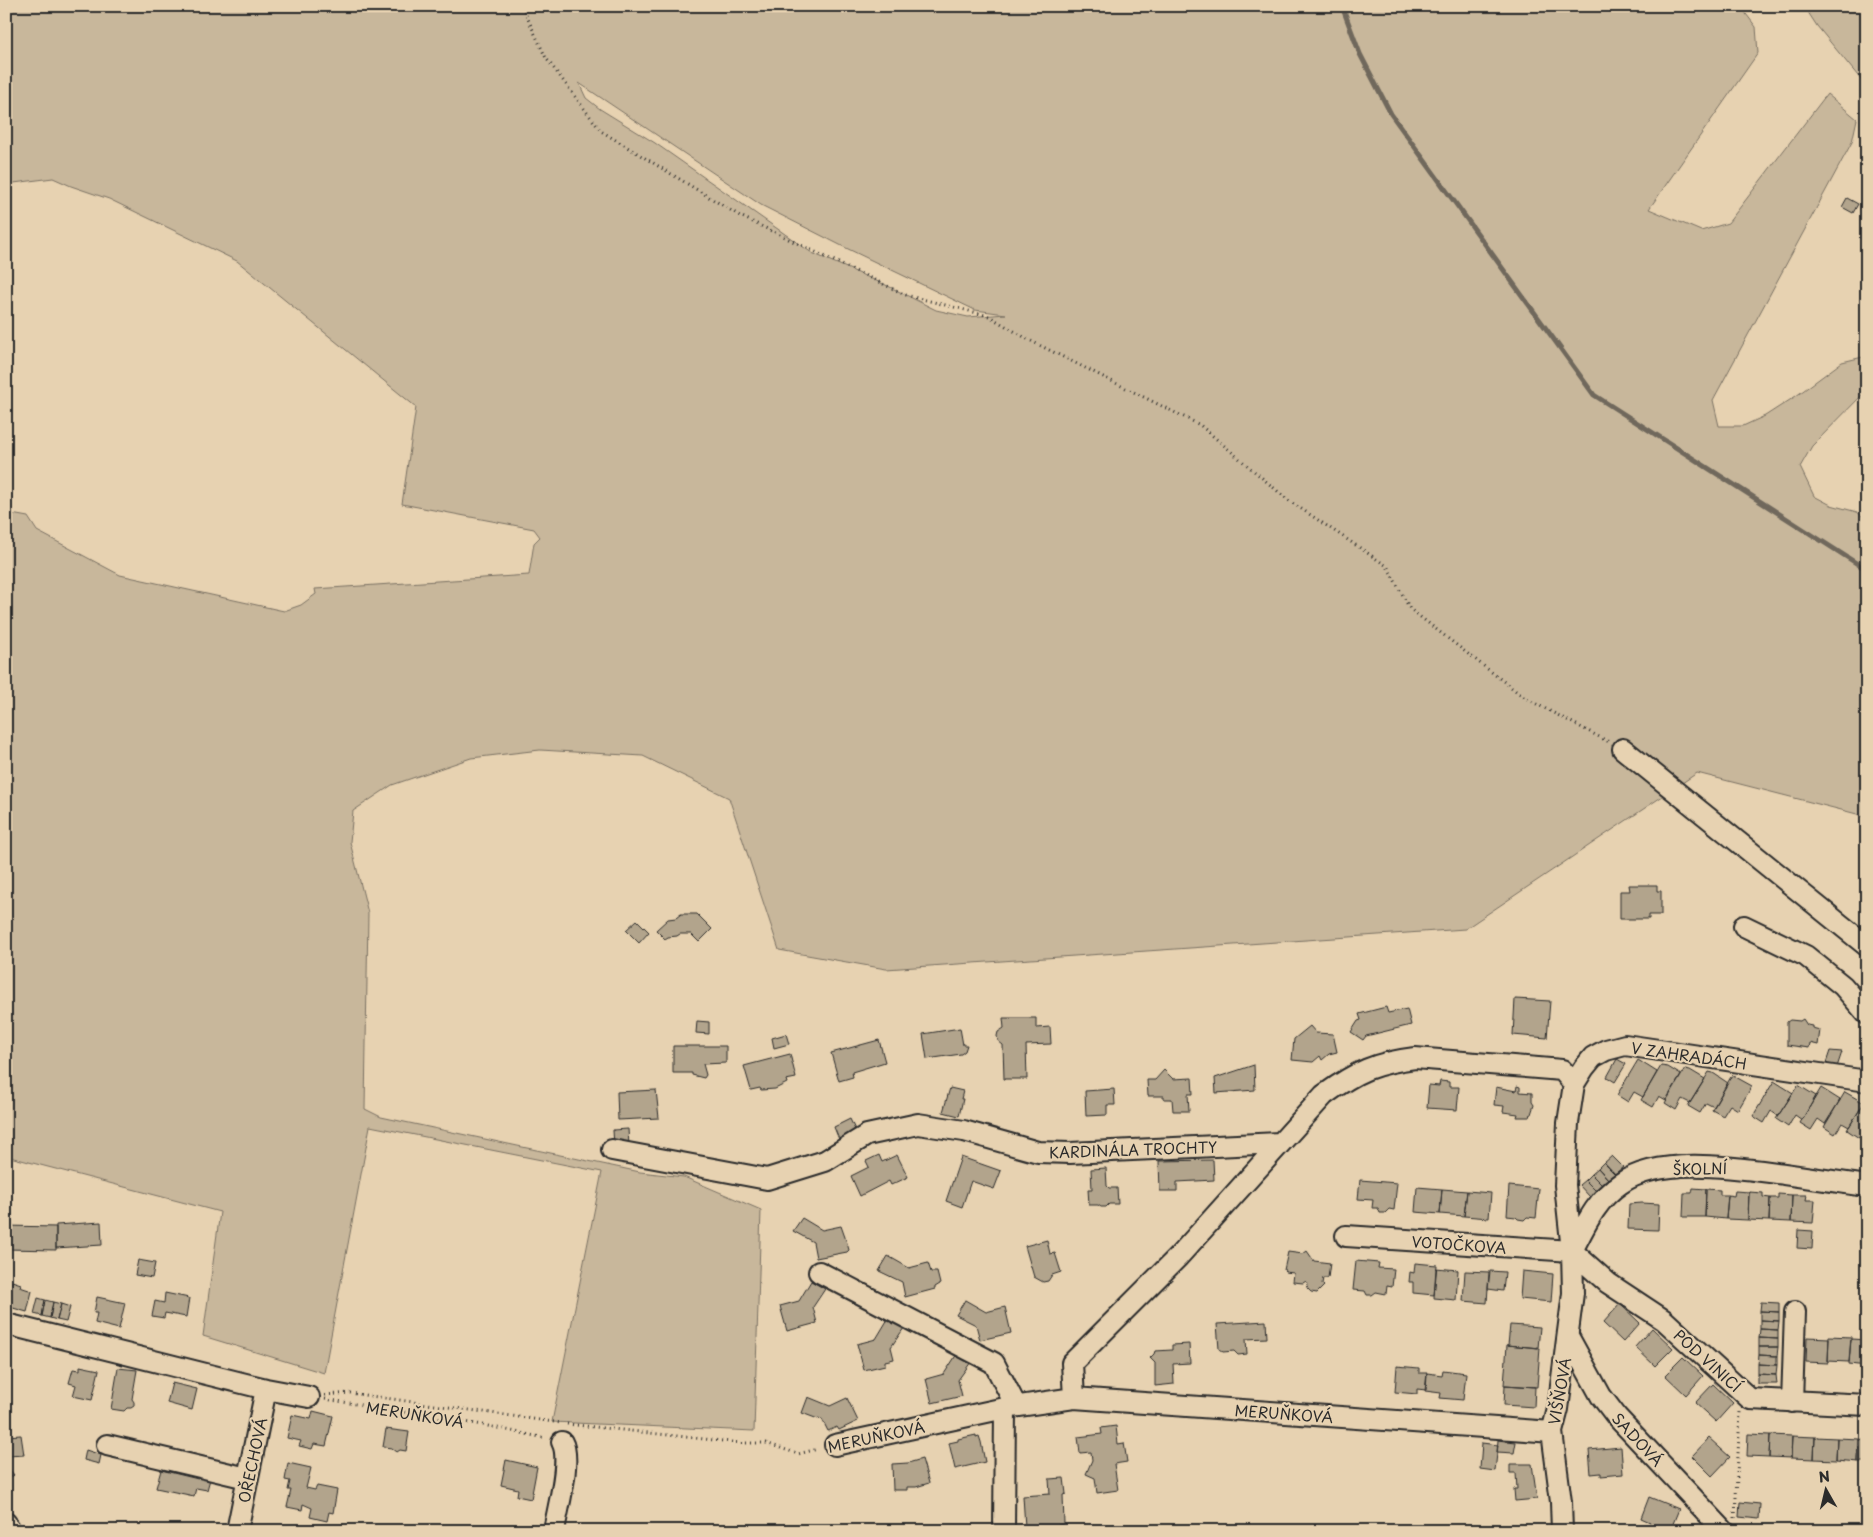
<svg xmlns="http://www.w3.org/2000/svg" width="1873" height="1537" font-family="'Playpen Sans',sans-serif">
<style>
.green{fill:#c8b79b;stroke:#7a7163;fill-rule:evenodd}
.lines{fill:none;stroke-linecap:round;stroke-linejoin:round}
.stream{stroke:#6f685c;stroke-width:5}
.building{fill:#b2a48c;stroke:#2b2b2b}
.minor-casing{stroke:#2b2b2b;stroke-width:24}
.path{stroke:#2b2b2b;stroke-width:3;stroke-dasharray:1 4;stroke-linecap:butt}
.minor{stroke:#e7d2b1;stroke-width:20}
.labels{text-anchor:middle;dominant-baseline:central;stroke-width:4.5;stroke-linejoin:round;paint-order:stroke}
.street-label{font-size:15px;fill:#2b2b2b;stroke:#e7d2b1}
</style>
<rect width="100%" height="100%" fill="#e7d2b1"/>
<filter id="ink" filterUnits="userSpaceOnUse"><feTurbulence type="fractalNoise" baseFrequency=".02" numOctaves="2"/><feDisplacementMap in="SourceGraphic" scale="10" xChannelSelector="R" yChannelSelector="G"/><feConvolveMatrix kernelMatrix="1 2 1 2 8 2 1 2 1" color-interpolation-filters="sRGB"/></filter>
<g filter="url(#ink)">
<path class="green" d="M6 6H1740L1756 27 1758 53 1649 209 1701 231 1728 223 1827 94 1857 119 1852 142 1713 400 1719 426H1743L1765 416 1796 396 1842 362 1867 356V390L1812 446 1800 467 1814 496 1831 505 1857 512 1867 520V819L1857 814 1697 773 1465 929 886 969 779 950 729 798 643 756 540 750 471 758 392 785 353 811 350 842 368 913 365 1109 381 1117 640 1172 684 1177 761 1210 754 1431 552 1422 602 1172 370 1126 324 1373 203 1336 220 1212 6 1156V513L28 517 37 531 120 575 284 611 301 605 316 594 315 589 529 575 534 543 540 537 534 529 402 504 416 407 237 261 109 199 71 186 53 178 6 184ZM579 83 761 205 844 247 975 310 1006 314 968 317 936 310 888 286 812 253 655 143 600 109 586 98Z
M1804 6H1867V87L1817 26Z"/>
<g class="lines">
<path class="stream" d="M1342 6 1360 54 1391 114 1594 395 1867 570"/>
</g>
<path class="building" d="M1847 198 1858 204 1853 213 1842 207Z
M1629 885H1657V891H1661V915H1649V919H1620V891H1630Z
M681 914H697L712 929 699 942 691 934H680L677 936 668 937 665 939 656 930 668 919 676 918Z
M637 920 649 932 639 943 626 930Z
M1515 999 1550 1001 1547 1038 1513 1035Z
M1386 1007 1388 1013 1407 1009 1411 1025 1366 1036 1363 1040 1351 1032 1358 1021 1361 1020 1359 1014Z
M1003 1018H1036V1028L1050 1027 1051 1044 1026 1045 1027 1079H1004L1003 1045 998 1041 997 1036 998 1032 1004 1028Z
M1803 1019 1807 1025 1812 1026V1028L1820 1030 1818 1045 1810 1043 1809 1048 1787 1045V1022L1790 1020 1800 1021Z
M697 1021 709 1022V1034L696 1033Z
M1310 1026 1316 1033 1333 1034 1337 1052 1329 1054 1322 1060 1320 1056 1313 1062 1292 1060 1294 1039Z
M960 1028 963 1045H967L965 1051 961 1054 927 1059 923 1034Z
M786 1034 789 1044 774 1048 772 1038Z
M879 1040 885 1062 852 1072 853 1077 839 1081 831 1053Z
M673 1046H726V1063L703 1064 706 1075 704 1078 692 1075V1073H673Z
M1830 1051 1842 1052 1836 1070 1825 1066Z
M790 1054 796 1078 786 1080 787 1083 775 1089 761 1090 760 1088 751 1090 744 1066Z
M1865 1057H1867V1074L1859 1071Z
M1617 1059 1626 1064 1615 1082 1607 1077Z
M1638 1060 1657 1072 1643 1097 1634 1092 1628 1102 1617 1095Z
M1254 1065 1255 1090 1216 1093 1215 1078Z
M1661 1066 1668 1067 1681 1075 1666 1100 1659 1096 1653 1107 1641 1100Z
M1685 1069 1690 1070 1705 1079 1690 1103 1682 1099 1676 1110 1665 1103Z
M1164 1070 1173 1079 1192 1078 1193 1094H1188L1189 1111H1173L1172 1099H1164V1096H1148L1147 1080H1155Z
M1709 1072 1713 1073 1728 1083 1714 1107 1706 1103 1700 1113 1688 1106Z
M1732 1075 1752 1086 1738 1110 1730 1105 1723 1116 1712 1110Z
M1440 1081 1449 1082V1087H1459L1457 1110 1427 1108 1429 1085 1439 1086Z
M1774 1081 1793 1093 1778 1116 1771 1111 1764 1123 1753 1116Z
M1798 1085 1816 1096 1802 1120 1795 1115 1788 1127 1776 1119Z
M1517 1086 1520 1087V1092L1532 1093V1102L1534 1105 1530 1117H1517L1518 1114 1503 1112 1504 1106 1494 1105 1496 1087 1516 1091Z
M950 1088 963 1091 961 1099H963L959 1116 943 1112Z
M1821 1088 1840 1100 1825 1124 1818 1119 1811 1130 1800 1123Z
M1114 1089 1115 1105H1107V1115L1086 1116 1085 1091Z
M656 1090 659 1118 618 1120 617 1092Z
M1845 1092 1864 1103 1849 1127 1842 1123 1835 1134 1824 1127Z
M1867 1098V1128L1866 1127 1859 1138 1847 1130Z
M850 1119 857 1134 840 1142 834 1127Z
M628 1129 629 1146 614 1147 613 1130Z
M879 1155 882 1162 897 1155 908 1177 891 1185 889 1181 860 1196 851 1176 869 1167 866 1161Z
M1612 1156 1623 1167 1615 1174 1604 1163Z
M961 1157 1001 1171 994 1189 971 1181 962 1207 946 1201Z
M1213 1160 1214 1180 1177 1182V1191H1160L1159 1161Z
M1604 1162 1615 1174 1609 1180 1598 1168Z
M1106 1168 1107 1186 1109 1188H1117L1118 1204H1109L1106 1207H1101L1098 1205H1089L1088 1189H1092L1091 1169Z
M1598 1168 1609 1180 1602 1185 1591 1174Z
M1591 1174 1602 1185 1596 1191 1585 1180Z
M1360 1180 1397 1183 1394 1210 1389 1209 1385 1213H1380L1378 1208H1372L1373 1200 1358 1199Z
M1585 1180 1596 1191 1590 1197 1579 1185Z
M1509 1186 1539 1189 1536 1218 1527 1217 1524 1220 1518 1219 1516 1217 1507 1216Z
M1417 1187 1442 1189 1440 1214 1415 1212Z
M1693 1188 1706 1189 1705 1217H1683L1684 1193H1692Z
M1442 1189 1467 1191 1464 1216 1440 1214Z
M1706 1189 1720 1190V1195H1728L1726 1219 1705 1217Z
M1467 1191 1491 1193 1489 1218 1464 1216Z
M1735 1191 1749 1192 1748 1220 1726 1219 1728 1195 1734 1196Z
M1749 1192 1763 1193V1197L1770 1198 1769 1221 1748 1220Z
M1778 1194 1792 1195 1791 1222 1769 1221 1770 1198H1778Z
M1792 1195H1807L1806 1200H1815L1813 1223 1791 1222Z
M1642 1203 1659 1204 1658 1230 1628 1229 1629 1204Z
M1861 1215 1867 1216V1245H1860Z
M802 1218 822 1230 841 1226 847 1243 849 1250 847 1252 816 1258 813 1242 793 1231Z
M101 1222 102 1245 56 1248V1225Z
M6 1226 56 1227V1250L6 1249Z
M1798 1230 1813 1231 1812 1249 1797 1248Z
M1047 1240 1050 1254 1055 1253 1061 1272 1052 1275 1048 1281 1043 1282 1034 1277 1025 1246Z
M1307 1251 1314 1261 1330 1263 1328 1278H1323L1322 1284 1324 1286 1317 1293 1311 1292 1307 1288 1308 1284 1306 1281 1303 1283 1293 1282 1294 1273 1285 1272 1286 1271 1284 1270 1288 1252 1303 1254Z
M888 1256 909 1268 928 1263 931 1272H937L940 1284 935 1287V1289L905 1297 902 1282 879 1271Z
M138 1260 155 1263 152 1278 135 1275Z
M1356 1261 1379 1263 1378 1268 1394 1269 1392 1287 1387 1286 1386 1294 1376 1292 1372 1295H1367L1365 1291 1353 1290Z
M1415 1263 1437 1265 1434 1295 1413 1293V1282H1409L1410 1272 1414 1273Z
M1436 1268 1458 1270 1456 1300 1434 1298Z
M1465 1271 1489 1272 1487 1303 1463 1301Z
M1490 1271 1505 1272 1503 1291 1488 1289Z
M1522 1271 1553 1274 1551 1302 1520 1299Z
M12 1281 21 1284 20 1287 32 1291 27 1312 6 1306V1284L11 1285Z
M811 1281 825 1289 813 1307 817 1323 787 1331 780 1306 799 1301Z
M165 1293 189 1298 186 1317 165 1313 164 1318 152 1316 155 1301 164 1303Z
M97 1297 125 1303 119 1329 95 1323 97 1313H94Z
M38 1298 45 1300 42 1316 34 1314Z
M45 1300 53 1302 50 1318 42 1316Z
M965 1300 986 1312 1005 1307 1011 1333 980 1340 976 1325 956 1315Z
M53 1302 61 1304 57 1320 50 1318Z
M1761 1302 1779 1303V1312L1760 1311Z
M61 1304 70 1307 66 1322 57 1320Z
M1620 1304 1640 1323 1623 1342 1603 1323Z
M1760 1311 1779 1312V1321L1760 1320Z
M888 1319 904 1328 891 1347 894 1359 885 1361V1365L864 1370 857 1344 876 1339Z
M1760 1320 1779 1321 1778 1330 1760 1329Z
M1266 1321 1267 1338 1246 1339 1247 1354 1238 1355 1234 1351 1223 1352 1219 1349 1217 1324Z
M1510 1325 1540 1327 1538 1348 1508 1345Z
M1652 1328 1673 1348 1655 1366 1635 1347Z
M1760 1329 1778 1330V1339L1759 1338Z
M1829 1336 1851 1337 1849 1362 1828 1361Z
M1807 1337 1829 1338 1828 1363 1806 1362Z
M1759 1338 1778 1339V1347H1759Z
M1851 1339 1867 1340V1366L1849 1364Z
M1189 1344 1190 1363 1173 1364 1174 1384 1155 1386V1363L1150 1358 1154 1354 1155 1351 1172 1350V1345Z
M1507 1345 1540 1348 1537 1387 1504 1385Z
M1759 1347H1778L1777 1356 1759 1355Z
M957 1354 971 1362 958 1380 962 1396 932 1403 926 1379 944 1374Z
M1759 1355 1777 1356V1365L1758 1364Z
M1683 1357 1703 1376 1686 1395 1665 1375Z
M1758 1364 1777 1365 1776 1375 1758 1374Z
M80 1366 99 1370 92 1400 73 1396 76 1385 69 1383 73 1369 80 1370Z
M1397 1366 1419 1368V1373H1427L1426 1390 1417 1389V1394L1395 1392Z
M118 1368 137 1370 132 1399 134 1402V1406L131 1408H127L124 1411 111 1409Z
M1443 1370 1466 1373 1463 1400 1440 1398 1441 1393 1425 1391 1427 1373 1442 1375Z
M1758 1374 1776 1375 1777 1384H1758Z
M172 1383 197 1389 192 1410 167 1403Z
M1713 1384 1733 1403 1716 1422 1695 1403Z
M1505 1385 1535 1387 1534 1407 1504 1405Z
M808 1397 830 1406 847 1398 858 1421 839 1430 837 1427 828 1431 822 1419 818 1418V1419L802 1413Z
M313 1411 333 1416 326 1446 314 1444 312 1449 299 1446 301 1441 287 1438 292 1415 311 1419Z
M1116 1426 1118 1444 1124 1443 1127 1462 1114 1464 1118 1490 1097 1493 1095 1478 1086 1474 1092 1460 1091 1452 1080 1453 1078 1437 1102 1434 1101 1428Z
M386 1429 409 1432 406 1451 400 1450 397 1452 392 1448 383 1447Z
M1748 1434 1770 1435 1769 1457 1747 1456Z
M21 1435 24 1455 8 1456V1451H6V1436Z
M976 1435V1437L979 1436 981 1442 985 1462 955 1469 949 1443 958 1441V1439Z
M1770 1435 1792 1436 1791 1458 1769 1457Z
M1792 1436 1815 1437 1814 1459 1791 1458Z
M1815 1437 1837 1438 1836 1460 1814 1459Z
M1709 1438 1730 1457 1712 1476 1692 1456Z
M1837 1438 1859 1439 1858 1462 1836 1460Z
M1859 1439 1867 1440V1462H1858Z
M1498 1440 1516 1442 1514 1453 1497 1452Z
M1482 1443 1498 1445 1495 1471 1480 1469Z
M1621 1447 1623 1474 1601 1476V1473L1591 1474 1589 1450Z
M86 1450 101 1455 99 1464 84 1460Z
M922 1459 929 1483 916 1487H907V1490H893L892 1464 908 1463Z
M506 1460 537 1467 531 1499 517 1496 518 1489 501 1485Z
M288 1463 311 1468 306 1488 315 1490 317 1486 337 1490 333 1513 329 1512 327 1521 310 1517 312 1508 303 1504 302 1510 287 1507 291 1490H288L290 1481 285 1480Z
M1510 1464H1532L1537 1499 1515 1501 1514 1489H1517L1516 1473H1510Z
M6 1465 14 1475 6 1481Z
M161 1470 198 1479 199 1476 210 1479 207 1490 196 1488 194 1496 156 1488Z
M1064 1478 1066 1494 1063 1495 1064 1524 1058 1525V1531H1032V1526L1025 1527 1023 1496 1050 1494 1049 1479Z
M1649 1497 1679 1509 1670 1531H1663L1649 1525 1650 1522 1641 1518Z
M1740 1502 1760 1504 1759 1519 1739 1517Z"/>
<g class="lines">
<defs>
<path id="minor" d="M1623 749 1867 946
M1744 926 1806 956 1843 986 1867 1014
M612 1150 767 1179 825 1161 867 1135 918 1124 964 1131 1038 1152 1070 1153 1280 1143
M1346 1236 1572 1251
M1572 1251 1608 1283 1664 1320 1750 1399 1867 1405
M1572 1251C1585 1226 1596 1200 1620 1184 1660 1155 1738 1168 1784 1174 1811 1178 1839 1182 1867 1186
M819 1272 994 1363 1016 1406
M6 1324 266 1389 309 1397
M1568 1336 1601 1396 1617 1417 1724 1531
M1074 1398 1072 1363 1178 1257 1324 1095C1357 1071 1375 1063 1415 1058L1562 1070 1574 1084
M1792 1402 1795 1312
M107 1445 247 1478
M835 1445 1005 1408 1074 1398 1552 1432
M6 1523 11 1531
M237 1531 266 1389
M554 1531C557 1510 572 1460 562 1442
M1004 1531 1005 1408
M1562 1531 1561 1502 1552 1432 1558 1409 1573 1293 1572 1251 1565 1185 1568 1123 1574 1084 1584 1068 1593 1057 1606 1050 1625 1045 1867 1081"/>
</defs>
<use href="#minor" class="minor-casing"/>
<path class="path" d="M522 6 546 58 601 131 740 216 906 295 989 316 1029 340 1200 425 1288 500 1387 566 1410 609 1525 698 1609 742
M325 1395 350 1393 561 1423
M325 1399 483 1425 545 1438
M567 1424 741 1443H766L798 1454 818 1449
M1735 1518 1740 1412
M1740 1529 1774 1531"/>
<use href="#minor" class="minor"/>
</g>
</g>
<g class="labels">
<g class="street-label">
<text transform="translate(1689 1055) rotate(8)">V ZAHRADÁCH</text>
<text transform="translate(1133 1149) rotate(-2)">KARDINÁLA TROCHTY</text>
<text transform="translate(1700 1168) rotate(-1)">ŠKOLNÍ</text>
<text transform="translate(1459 1244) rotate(4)">VOTOČKOVA</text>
<text transform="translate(1708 1360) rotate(42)">POD VINICÍ</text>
<text transform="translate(1559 1391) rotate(-80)">VIŠŇOVÁ</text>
<text transform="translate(1284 1413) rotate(4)">MERUŇKOVÁ</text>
<text transform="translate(415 1414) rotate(9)">MERUŇKOVÁ</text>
<text transform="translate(876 1436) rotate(-12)">MERUŇKOVÁ</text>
<text transform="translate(1638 1439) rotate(47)">SADOVÁ</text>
<text transform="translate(252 1460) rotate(-78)">OŘECHOVÁ</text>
</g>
</g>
<rect width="1873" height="1537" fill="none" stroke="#e7d2b1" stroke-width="25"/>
<rect x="12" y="12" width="1848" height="1512" fill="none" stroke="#2b2b2b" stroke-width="2" filter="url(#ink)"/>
<g transform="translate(1826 1490) rotate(352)" stroke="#e7d2b1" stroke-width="4" paint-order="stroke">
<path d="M0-4L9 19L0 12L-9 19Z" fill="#2b2b2b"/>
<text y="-8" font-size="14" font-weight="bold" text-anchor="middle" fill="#2b2b2b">N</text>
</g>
</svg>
